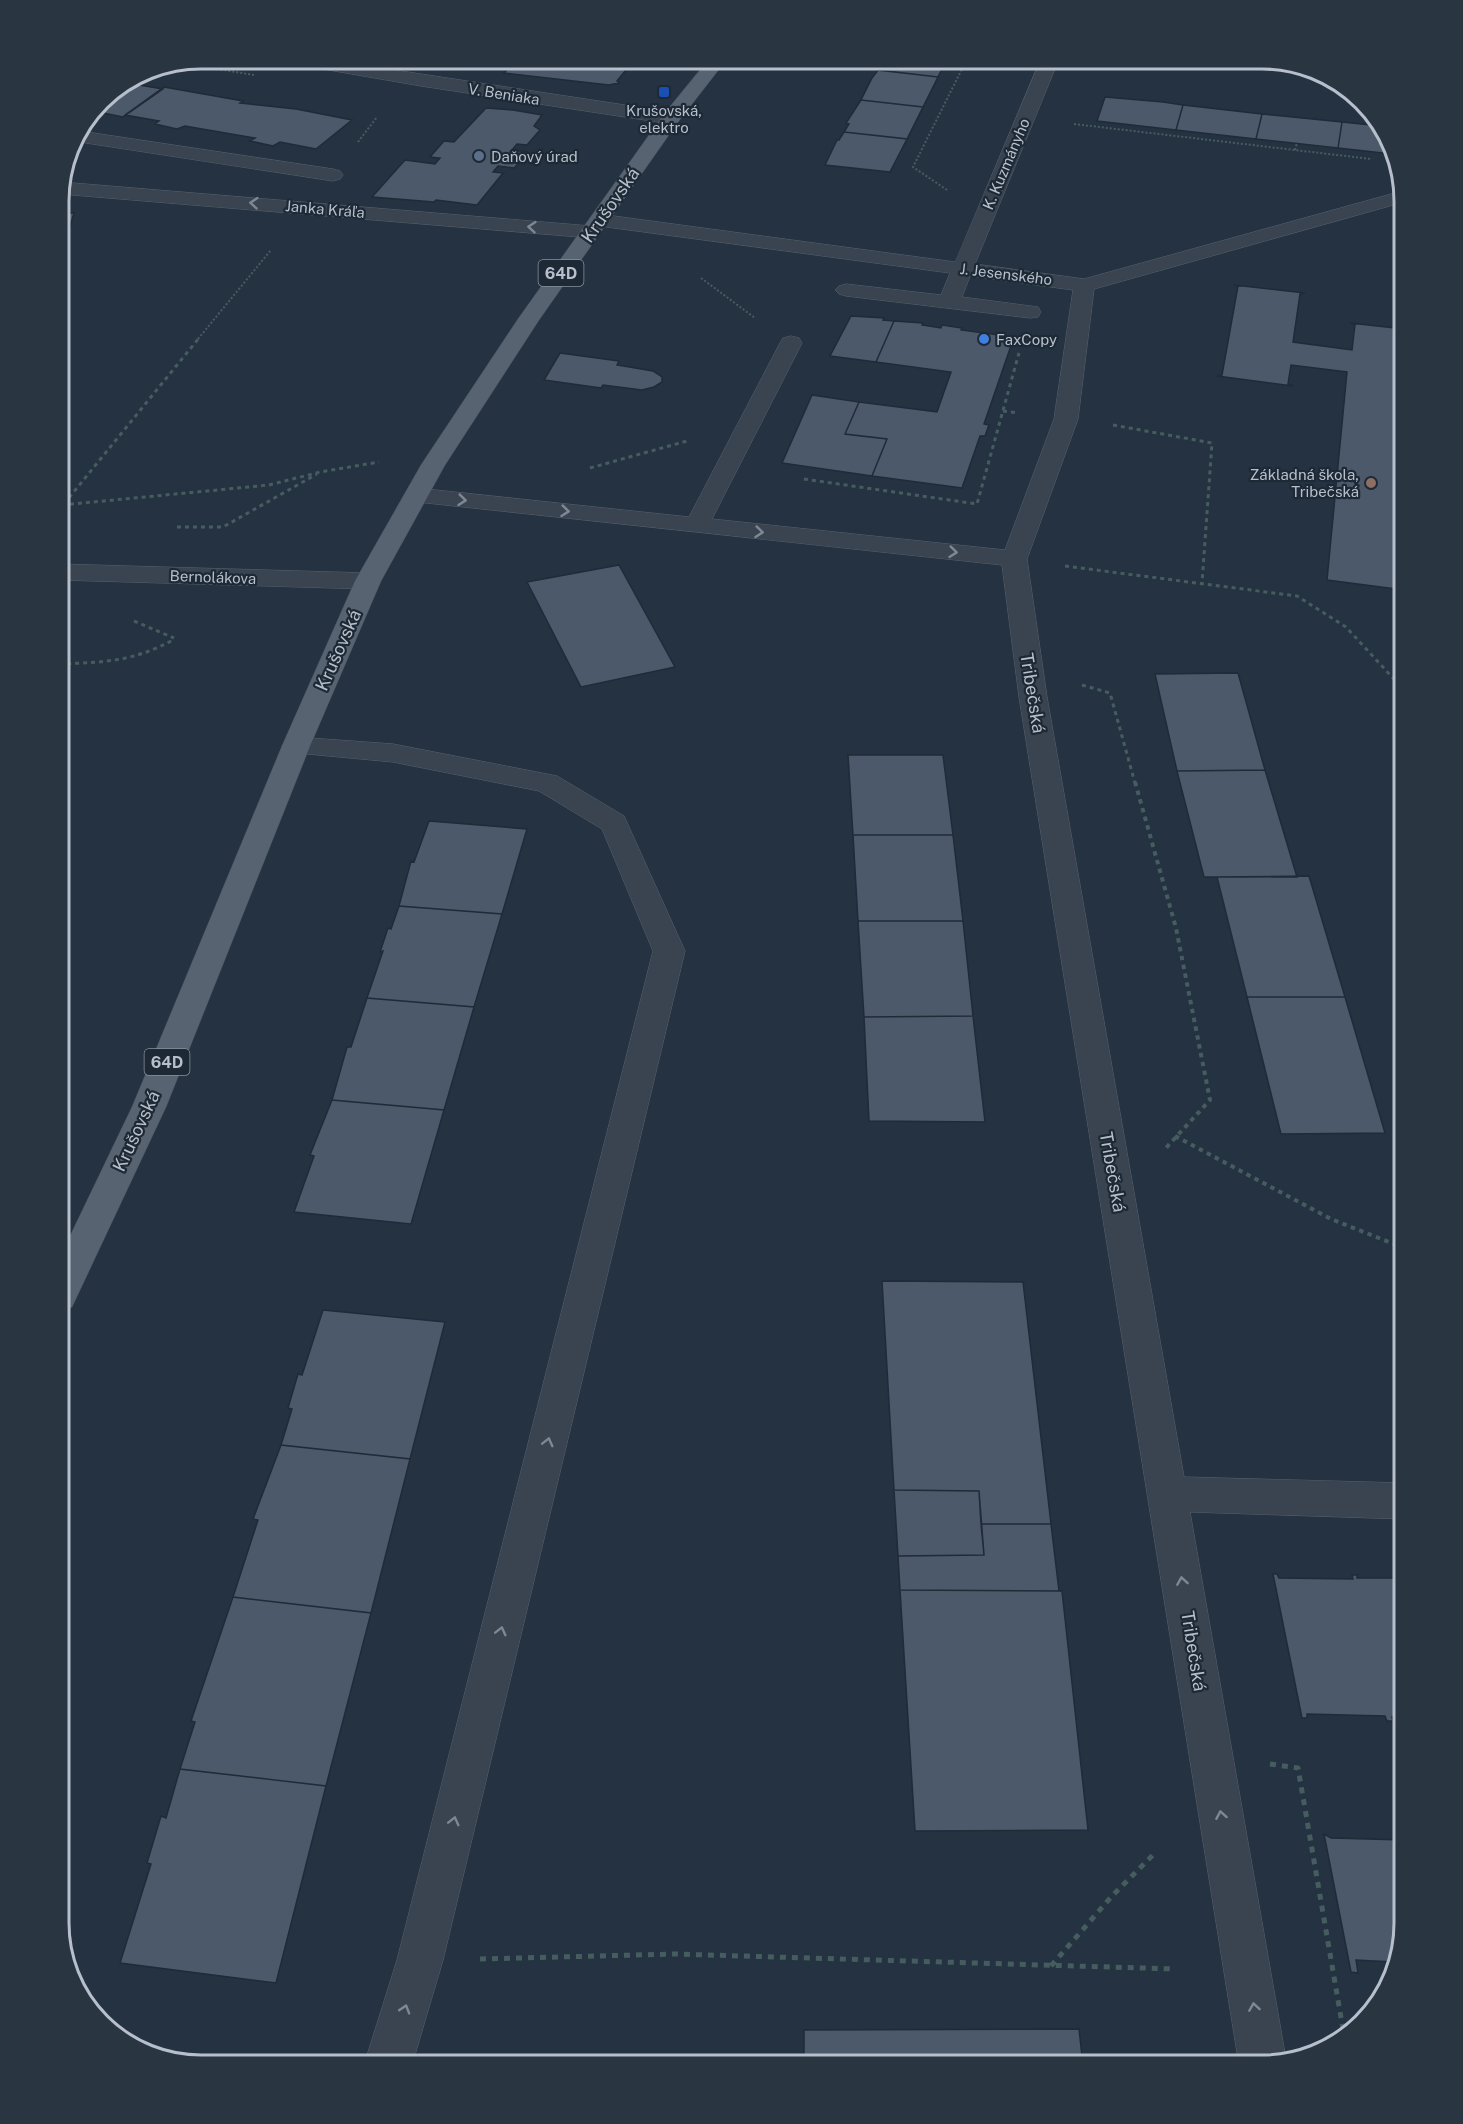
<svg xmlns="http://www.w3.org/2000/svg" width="1463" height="2124" font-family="'Public Sans',sans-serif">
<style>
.building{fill:#4b596a;stroke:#202b38;stroke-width:1.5}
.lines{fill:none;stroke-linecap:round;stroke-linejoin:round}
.minor-casing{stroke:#57626e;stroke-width:1}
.major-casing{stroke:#434d5a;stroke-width:1}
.path-far3{stroke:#465d5f;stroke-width:2;stroke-dasharray:2 2;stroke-linecap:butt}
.path-far2{stroke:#465d5f;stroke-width:3;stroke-dasharray:4 4;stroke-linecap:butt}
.path-far1{stroke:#465d5f;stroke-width:4;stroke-dasharray:4.5 4.5;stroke-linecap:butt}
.path{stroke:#465d5f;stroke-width:5;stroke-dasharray:6 6;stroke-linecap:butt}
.minor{fill:#3a4451;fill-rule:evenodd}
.major{fill:#586371;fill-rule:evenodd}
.oneway{stroke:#7e8894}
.transit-dot{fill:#1a4fb4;stroke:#1e2936;stroke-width:2}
.service-dot{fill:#5c6f8a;stroke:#1e2936;stroke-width:2}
.shop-dot{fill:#3f7fe0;stroke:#1e2936;stroke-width:2}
.education-dot{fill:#8d6e63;stroke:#1e2936;stroke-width:2}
.labels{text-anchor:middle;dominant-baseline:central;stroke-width:4.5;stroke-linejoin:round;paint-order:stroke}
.far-street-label{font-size:15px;fill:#b6bfcb;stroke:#1e2936}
.far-poi-label{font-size:15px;fill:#b6bfcb;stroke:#1e2936;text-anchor:start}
.shield{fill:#1e2936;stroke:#88929e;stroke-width:1.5}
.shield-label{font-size:16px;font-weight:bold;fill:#b6bfcb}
.street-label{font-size:18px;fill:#b6bfcb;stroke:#1e2936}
.rim{fill:none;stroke:#b6bfcb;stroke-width:3}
</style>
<rect width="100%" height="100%" fill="#253241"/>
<path class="building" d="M516 59H635L617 81 619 83 609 85 504 73Z
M883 59H947L938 77 878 70Z
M878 70 938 77 923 107 861 100 872 78Z
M127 83 163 89 123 117 93 111 101 100Z
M164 87 243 101 240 103 296 109 352 120 316 149 280 142 273 146 250 141 255 138 185 126 177 129 155 124 159 121 125 115Z
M1105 97 1163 102 1183 105 1176 130 1097 121Z
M861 100 923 107 907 139 844 132 849 124 846 123Z
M1183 105 1262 114 1256 139 1176 130Z
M486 108 513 110 542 115 534 126 540 130 527 145 517 144 512 150 527 152V155L514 168 498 166 493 172 503 173 477 205 436 200 434 202 372 197 405 160 435 164 440 158 430 157 444 141 454 142Z
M1262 114 1342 122 1338 148 1256 139Z
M1342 122 1381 126 1386 130 1392 154 1338 148Z
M844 132 907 139 890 172 825 165 837 140H839Z
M59 213H74L62 254H59Z
M1234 285 1305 293 1300 294 1293 342 1352 350 1355 324 1350 323 1404 329V590L1327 580 1347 372 1291 365 1288 384 1293 386 1217 376 1222 375 1238 286Z
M851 316 884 318 883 320 894 321 876 362 830 356Z
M894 321 923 323 922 325 941 328 942 325 962 328 961 330 1014 337 984 424 989 425 985 436H980L962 488 872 476 887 439 845 434 859 402 937 412 951 372 876 362Z
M560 353 619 361 617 365 653 371 662 377V382L654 387 642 390 603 385 601 388 544 380Z
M812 395 859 402 845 434 887 439 872 476 782 463Z
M619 565 675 667 581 687 527 582Z
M1238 673 1265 770 1177 771 1155 674Z
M848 755H943L953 835H853Z
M1265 770 1297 877H1204L1177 771Z
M429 821 527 829 502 914 399 906 411 861 414 862Z
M853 835H953L963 921H858Z
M1309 876 1345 997H1247L1217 877Z
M399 906 502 914 474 1007 367 998 383 951 380 952 388 928 391 929Z
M858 921H963L973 1016 864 1017Z
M1247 997H1345L1385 1133 1281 1134Z
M367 998 474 1007 444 1110 332 1100 347 1047H351Z
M973 1016 985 1122 869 1121 864 1017Z
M332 1100 444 1110 411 1224 294 1212 314 1156 310 1155Z
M882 1281 1023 1282 1051 1524H981L979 1491 894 1490Z
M323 1310 445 1322 410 1459 281 1445 292 1409 288 1408 298 1374 302 1375Z
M281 1445 410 1459 371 1613 233 1597 258 1520 253 1519Z
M894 1490 979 1491 984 1555 898 1556Z
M981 1524H1051L1059 1591 900 1590 898 1556 984 1555Z
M1273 1574H1277L1279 1578 1353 1579 1352 1575H1357V1578H1404V1717H1392L1393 1721H1387L1385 1716 1307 1714V1718H1302Z
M900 1590 1062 1591 1088 1830 915 1831Z
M233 1597 371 1613 326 1786 180 1769 195 1722 191 1721Z
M180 1769 326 1786 276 1983 120 1963 151 1864 147 1863 161 1816 166 1818Z
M1324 1834 1331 1838 1404 1840V1923L1394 1962 1356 1960 1358 1973 1351 1972Z
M1079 2029 1083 2065H804V2030Z"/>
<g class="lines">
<defs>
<path id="minor" d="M285 59H322L671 112 678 114 680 118 678 122 671 124 421 86 294 64 288 63Z
M1041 59H1059L975 264 1084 279 1402 191 1404 202 1094 289 1078 419 1027 559 1047 697 1184 1477 1404 1483V1519L1190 1512 1286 2059 1262 2065H1239L1019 697 1002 565 417 502 408 500 405 495 408 490 417 488 689 517 780 343 783 338 791 336 799 338 802 343 712 519 1005 550 1054 419 1073 290 970 276 962 297 1038 307 1041 312 1038 317 1030 318 846 296 839 294 835 290 839 286 846 284 941 295 950 273 599 226 592 224 589 220 592 216 599 214 955 262Z
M80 131 333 169 340 171 343 175 340 179 333 181 73 141Z
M61 182 591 226 598 228 601 232 598 236 591 238 60 194Z
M59 564 368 573 377 576 381 581 377 586 368 589 59 580Z
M296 737 393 744 557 776 624 816 685 951 443 1960 412 2065H364L397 1960 653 951 602 829 539 791 393 762 286 752 282 746 286 740Z"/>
<path id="major" d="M709 59H727L678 122 539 320 445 465 381 581 310 746 166 1107 72 1307 59 1311V1259L132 1107 282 746 355 581 421 465 518 319 664 114Z"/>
</defs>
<use href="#minor" class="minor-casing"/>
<use href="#major" class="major-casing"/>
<path class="path-far3" d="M181 63 254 75
M1074 124 1371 159
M358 142 377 117
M1295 150 1297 143
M947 190 913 167 967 59
M701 278 755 318
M198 339 271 250"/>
<path class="path-far2" d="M1003 411 1018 413
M1113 425 1212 443 1202 583
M590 468 687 441
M804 479 977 504 1019 353
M62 505 269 485 320 472 379 462
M59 510 199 338
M177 527H223L317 474
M1065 566 1297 596 1346 627 1404 690
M134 621 174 638
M59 664C107 662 132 662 175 639
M1082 685 1110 693 1135 783"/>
<path class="path-far1" d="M1135 782 1176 928 1210 1100 1165 1149
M1175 1136 1331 1219 1404 1248"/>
<path class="path" d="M1270 1764 1298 1768 1344 2035
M480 1959 675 1954 1175 1969
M1051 1966 1112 1896 1156 1852"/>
<use href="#minor" class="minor"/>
<use href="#major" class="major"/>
</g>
<defs><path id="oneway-chevron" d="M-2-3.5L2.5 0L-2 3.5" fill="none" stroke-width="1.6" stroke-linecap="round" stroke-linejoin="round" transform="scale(1.5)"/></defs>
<g class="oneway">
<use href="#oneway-chevron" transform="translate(254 203) rotate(-175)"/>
<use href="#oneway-chevron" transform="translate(532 227) rotate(-175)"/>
<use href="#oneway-chevron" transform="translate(462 500) rotate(6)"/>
<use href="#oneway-chevron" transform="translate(565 511) rotate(6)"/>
<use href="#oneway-chevron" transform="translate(759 532) rotate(6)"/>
<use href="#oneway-chevron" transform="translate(953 552) rotate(6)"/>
<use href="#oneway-chevron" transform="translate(548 1442) rotate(-76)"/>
<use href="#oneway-chevron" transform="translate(1182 1581) rotate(-99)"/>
<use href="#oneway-chevron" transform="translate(501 1631) rotate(-76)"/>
<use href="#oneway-chevron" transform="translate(1221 1815) rotate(-100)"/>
<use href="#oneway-chevron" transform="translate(454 1821) rotate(-76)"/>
<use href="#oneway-chevron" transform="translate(1254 2007) rotate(-99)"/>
<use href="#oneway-chevron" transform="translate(405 2009) rotate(-73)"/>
</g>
<rect class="transit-dot" x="658" y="86" width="12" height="12" rx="3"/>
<circle class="service-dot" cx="479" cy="156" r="6"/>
<circle class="shop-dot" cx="984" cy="339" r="6"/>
<circle class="education-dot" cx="1371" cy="483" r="6"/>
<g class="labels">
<g class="far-street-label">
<text transform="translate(504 94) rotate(9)">V. Beniaka</text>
<text transform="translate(1006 164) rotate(-67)">K. Kuzmányho</text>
<text transform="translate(325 209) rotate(5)">Janka Kráľa</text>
<text transform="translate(1006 274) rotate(7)">J. Jesenského</text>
<text transform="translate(213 577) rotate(2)">Bernolákova</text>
</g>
<g class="far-poi-label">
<text x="664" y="110" text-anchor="middle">Krušovská,<tspan x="664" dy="17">elektro</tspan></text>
<text x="491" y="156">Daňový úrad</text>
<text x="996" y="339">FaxCopy</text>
<text x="1359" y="474" text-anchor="end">Základná škola,<tspan x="1359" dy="17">Tribečská</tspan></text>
</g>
<g class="shield">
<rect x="538.5" y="260" width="45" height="26" rx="4.5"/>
<rect x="144.5" y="1049" width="45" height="26" rx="4.5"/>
</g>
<g class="shield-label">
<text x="561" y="273">64D</text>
<text x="167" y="1062">64D</text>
</g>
<g class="street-label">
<text transform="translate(610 205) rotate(-55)">Krušovská</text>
<text transform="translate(338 650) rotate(-66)">Krušovská</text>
<text transform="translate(1033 693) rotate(81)">Tribečská</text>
<text transform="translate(136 1131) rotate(-65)">Krušovská</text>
<text transform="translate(1113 1172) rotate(80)">Tribečská</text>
<text transform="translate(1194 1651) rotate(81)">Tribečská</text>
</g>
</g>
<path d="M0 0H1463V2124H0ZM201 69H1262A132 132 0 0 1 1394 201V1923A132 132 0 0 1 1262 2055H201A132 132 0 0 1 69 1923V201A132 132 0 0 1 201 69Z" fill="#2a3542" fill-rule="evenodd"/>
<path class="rim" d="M201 69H1262A132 132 0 0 1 1394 201V1923A132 132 0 0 1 1262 2055H201A132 132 0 0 1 69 1923V201A132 132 0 0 1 201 69Z"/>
</svg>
